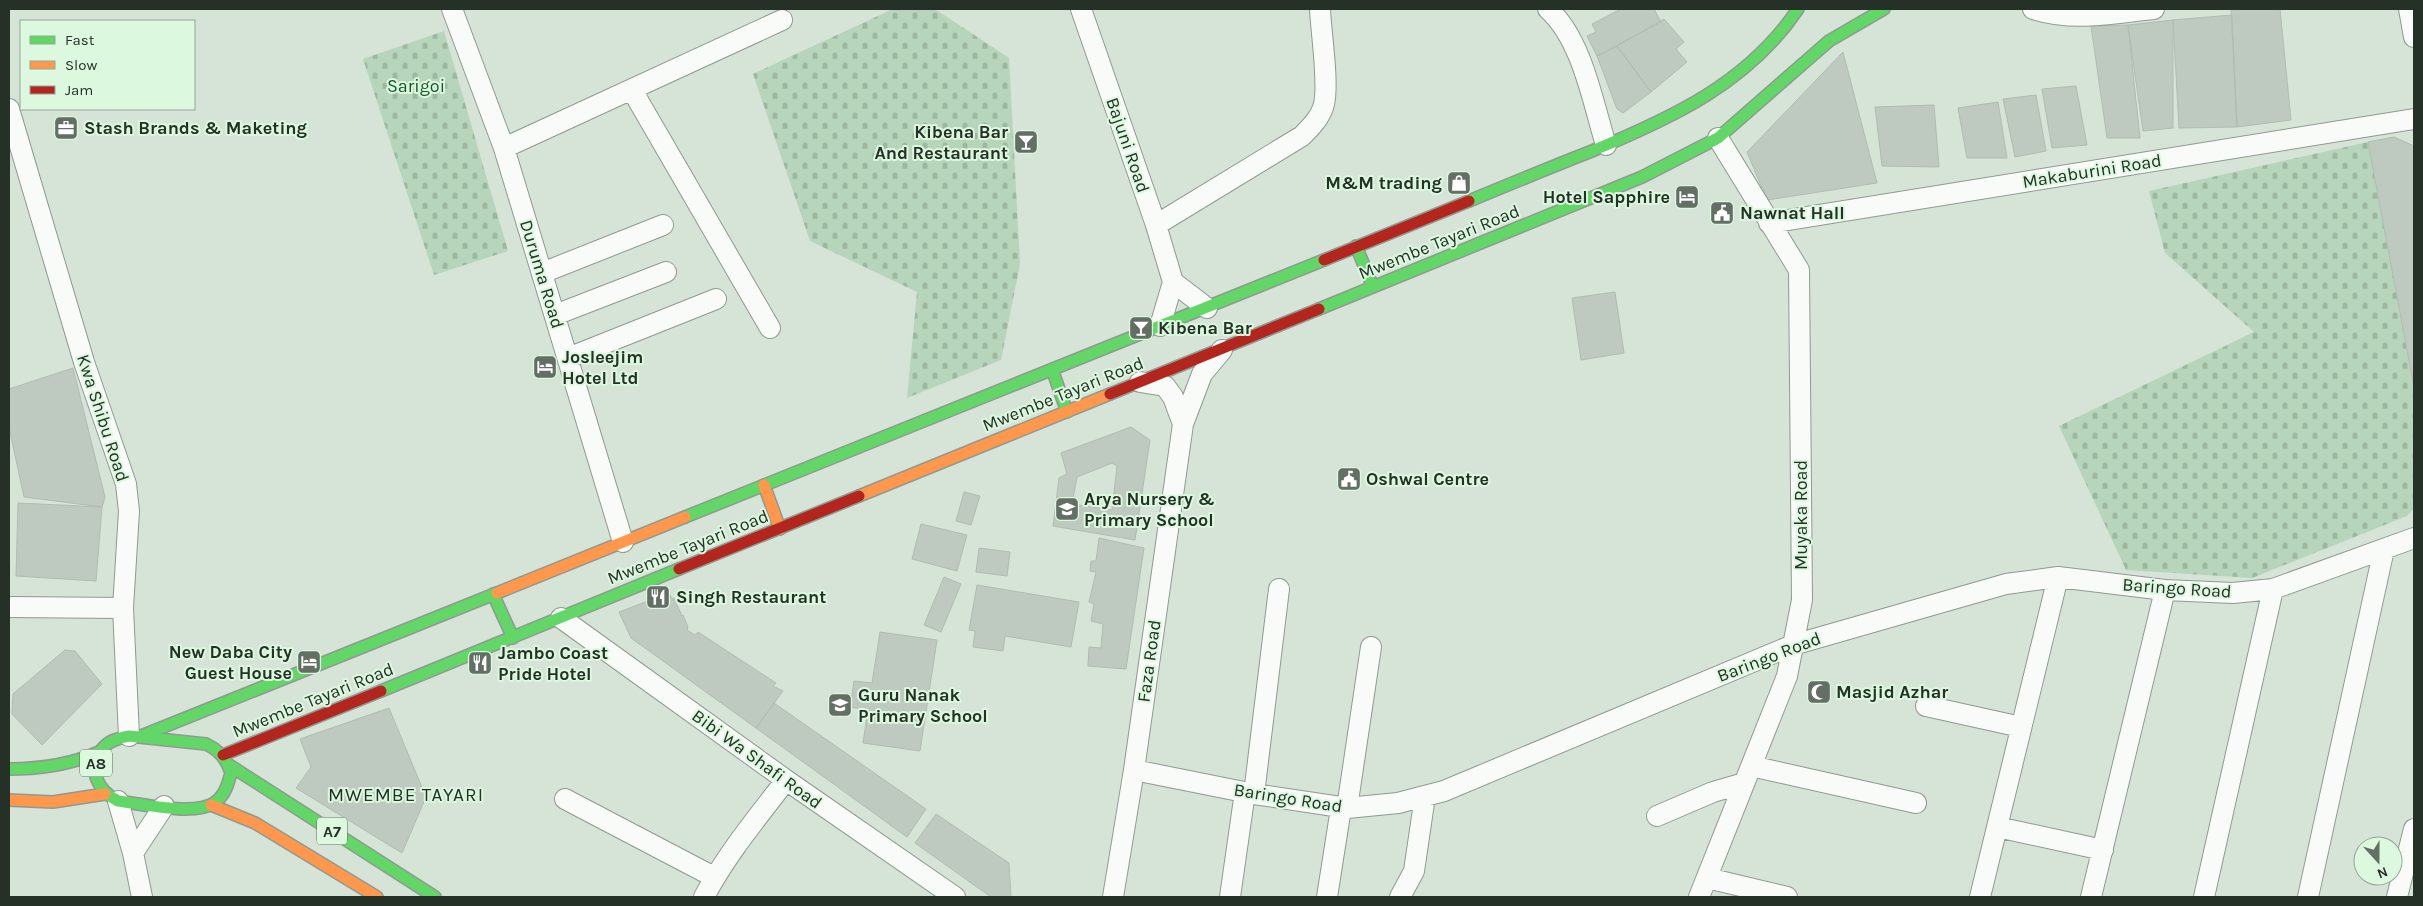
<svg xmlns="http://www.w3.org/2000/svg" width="2423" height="906" font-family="Karla,sans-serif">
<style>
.cemetery{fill:url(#cemetery-stones)}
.building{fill:#becabf;stroke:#b0bcb1;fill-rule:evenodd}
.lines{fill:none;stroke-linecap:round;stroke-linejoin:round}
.street-casing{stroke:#8f9a91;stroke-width:22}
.fast-casing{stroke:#8f9a91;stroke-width:14}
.slow-casing{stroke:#8f9a91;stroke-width:14}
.jam-casing{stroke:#8f9a91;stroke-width:14}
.street{stroke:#f9fbf9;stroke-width:20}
.fast{stroke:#63d668;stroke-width:11}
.slow{stroke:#ff974d;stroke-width:11}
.jam{stroke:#b3261e;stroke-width:11}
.labels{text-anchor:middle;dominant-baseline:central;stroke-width:4;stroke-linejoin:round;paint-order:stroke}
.shield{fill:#dcf8df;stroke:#5c6c5e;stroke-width:1}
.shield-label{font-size:16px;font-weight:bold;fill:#253027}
.park-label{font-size:18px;fill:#175628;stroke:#dcf8df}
.poi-label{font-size:18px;font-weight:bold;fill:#253027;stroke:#dcf8df;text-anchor:start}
.street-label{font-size:18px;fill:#253027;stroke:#dcf8df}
.neighbourhood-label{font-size:19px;letter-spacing:1px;fill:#253027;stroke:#dcf8df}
</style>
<defs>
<pattern id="cemetery-stones" width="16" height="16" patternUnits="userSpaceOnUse" patternTransform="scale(1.25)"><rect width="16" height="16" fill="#b7d5bb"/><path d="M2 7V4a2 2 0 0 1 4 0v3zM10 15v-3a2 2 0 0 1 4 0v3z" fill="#9db7a1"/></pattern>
</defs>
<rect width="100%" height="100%" fill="#d5e4d7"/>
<path class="cemetery" d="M893 9H935L1009 58 1020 264 1001 360 907 398 917 292 810 241 753 74Z
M444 31 508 251 434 275 363 59Z
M2368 142 2414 387V508L2407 516 2252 578 2126 570 2059 426 2254 332 2165 253 2149 191Z"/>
<path class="building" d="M1621 9H1654L1661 22 1597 56 1587 36 1596 32 1592 24Z
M2231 9H2280L2291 120 2237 127Z
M2232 15 2237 127 2179 128 2173 20Z
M1664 19 1684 42 1676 49 1687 62 1651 92 1617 46Z
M2173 20V128L2143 131 2128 25Z
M2128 25 2140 138H2107L2091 26Z
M1617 46 1651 92 1623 113 1617 109 1597 56Z
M1843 52 1877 183 1767 200 1747 152Z
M2076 86 2087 145 2052 148 2042 89Z
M2036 95 2046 151 2015 157 2003 99Z
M1998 102 2007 158H1967L1958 108Z
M1934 105 1939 167 1882 166 1875 107Z
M2394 137 2414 146V387L2368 142Z
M1615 292 1624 353 1581 360 1572 298Z
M73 368 105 497 102 507 24 497 9 427V389Z
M1131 427 1150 440 1135 540 1053 526 1059 478 1067 474 1061 453ZM1112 463 1117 466 1112 510 1072 504 1077 477Z
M964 492 980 496 971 525 956 521Z
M18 503 102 507 96 581 16 576Z
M921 524 967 535 957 571 912 559Z
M1099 538 1144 548 1126 669 1088 666 1089 647 1101 648 1103 624 1091 621 1094 604 1089 602 1096 572 1090 571 1091 561H1096Z
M979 548 1010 552 1007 576 976 572Z
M944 577 961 584 941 632 924 625Z
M977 585 1079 602 1071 647 1005 636 1003 651 973 647 975 631 969 630Z
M669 593 672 599 674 598 682 616 683 615 688 627 687 630 695 635 698 632 776 683 773 686 783 691 756 728 631 638 619 612Z
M880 632 937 640 920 751 863 743 868 710 850 707 854 681 872 683Z
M65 650 75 651 102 684 42 745 12 714 13 694Z
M774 703 926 809 907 837 756 728Z
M389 708 426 797 402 853 296 788 311 767 300 739Z
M936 814 1009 863 1011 897H991L915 843Z"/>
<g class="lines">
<defs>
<path id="street" d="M452 9 504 148 623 542
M1081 9 1156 225 1173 282 1160 326
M1548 9C1582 39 1593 103 1606 145
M2033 9C2074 22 2112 13 2154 9
M2409 9 2414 37
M632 90 770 328
M9 109 84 362 126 484 129 511 123 608 129 736
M504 148 782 20
M1769 223 2414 119
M1156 225 1302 136C1311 127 1321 117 1324 104 1329 82 1321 33 1320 9
M542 273 663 225
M1173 282 1207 308
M555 315 666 272
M568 358 716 299
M1140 382 1165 386 1173 397 1183 424
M9 607 123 608
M561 618 786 780 955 897
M1926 706 2021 727
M1751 766 1916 803
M1134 770 1254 794 1347 808 1398 803 1444 791 1793 645 2006 584 2058 577 2165 590 2233 593 2273 589 2414 538
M1254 794 1279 589
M565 799 714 877
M118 801 133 853 142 897
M1347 808 1371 647
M1657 816 1713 792 1744 783
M1997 827 2103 850
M133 853 164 806
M1707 878 1787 897
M704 897C726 855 757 818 786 780
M1113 897 1134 770 1183 424 1202 374 1222 350
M1230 897 1245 792
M1327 897 1341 808
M1400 897 1414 871 1425 796
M1699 897 1787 676 1802 600 1799 270 1718 138
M1980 897 2058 577
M2091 897 2165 590
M2204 897 2273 589
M2308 897 2384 549
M2397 897 2414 829"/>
<path id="fast" d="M1469 201C1510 184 1551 167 1592 151 1672 118 1748 83 1798 9
M1356 246 1373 287
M1319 309 1642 177 1718 138 1829 41 1884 9
M1052 369 1067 412
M685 517 1324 260
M493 594 513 638
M381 691 679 569
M129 736 206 744C219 750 227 759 231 773 228 784 225 796 214 803 195 816 141 804 118 801 98 791 84 765 104 747 110 740 120 738 129 736Z
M141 736 497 593
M229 765 435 897
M9 769C41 769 70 765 99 752"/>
<path id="slow" d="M764 485 780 529
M859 496 1110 394
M497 593 685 517
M9 800 53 802 105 794
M211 805 255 823 377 897"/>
<path id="jam" d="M1324 260 1469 201
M1110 394 1319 309
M679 569 859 496
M223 755 381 691"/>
</defs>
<use href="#street" class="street-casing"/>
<use href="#fast" class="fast-casing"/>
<use href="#slow" class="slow-casing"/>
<use href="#jam" class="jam-casing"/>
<use href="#street" class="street"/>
<use href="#fast" class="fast"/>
<use href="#slow" class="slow"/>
<use href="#jam" class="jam"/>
</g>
<defs>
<symbol id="office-square" viewBox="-11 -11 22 22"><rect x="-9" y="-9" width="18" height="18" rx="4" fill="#636f65" stroke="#dcf8df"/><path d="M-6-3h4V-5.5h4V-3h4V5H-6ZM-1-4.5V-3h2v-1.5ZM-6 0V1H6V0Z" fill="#fff"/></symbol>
<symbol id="bar-square" viewBox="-11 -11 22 22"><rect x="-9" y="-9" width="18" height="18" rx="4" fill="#636f65" stroke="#dcf8df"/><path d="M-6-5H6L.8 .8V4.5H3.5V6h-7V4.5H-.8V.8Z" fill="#fff"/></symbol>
<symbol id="shop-square" viewBox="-11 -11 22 22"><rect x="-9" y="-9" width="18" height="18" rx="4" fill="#636f65" stroke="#dcf8df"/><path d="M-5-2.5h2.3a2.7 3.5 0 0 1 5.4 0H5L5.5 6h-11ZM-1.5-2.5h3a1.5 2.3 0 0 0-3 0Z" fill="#fff"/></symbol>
<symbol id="hotel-square" viewBox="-11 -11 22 22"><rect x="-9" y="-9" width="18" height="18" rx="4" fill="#636f65" stroke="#dcf8df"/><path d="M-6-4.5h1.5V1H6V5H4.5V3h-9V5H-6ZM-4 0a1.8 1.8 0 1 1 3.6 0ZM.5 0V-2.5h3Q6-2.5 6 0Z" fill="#fff"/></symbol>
<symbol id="civic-square" viewBox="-11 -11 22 22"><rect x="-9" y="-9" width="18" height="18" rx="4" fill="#636f65" stroke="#dcf8df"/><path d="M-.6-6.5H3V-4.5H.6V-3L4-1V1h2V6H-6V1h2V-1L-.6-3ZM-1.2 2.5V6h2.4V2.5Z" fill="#fff"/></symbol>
<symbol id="school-square" viewBox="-11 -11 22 22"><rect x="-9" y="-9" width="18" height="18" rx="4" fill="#636f65" stroke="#dcf8df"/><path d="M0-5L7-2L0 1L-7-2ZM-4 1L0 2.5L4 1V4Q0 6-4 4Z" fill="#fff"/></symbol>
<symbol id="restaurant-square" viewBox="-11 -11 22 22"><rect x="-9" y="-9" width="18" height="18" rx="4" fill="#636f65" stroke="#dcf8df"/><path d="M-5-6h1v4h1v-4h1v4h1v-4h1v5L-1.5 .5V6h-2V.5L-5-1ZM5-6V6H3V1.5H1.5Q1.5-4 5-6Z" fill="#fff"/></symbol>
<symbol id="mosque-square" viewBox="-11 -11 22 22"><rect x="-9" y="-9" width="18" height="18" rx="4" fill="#636f65" stroke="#dcf8df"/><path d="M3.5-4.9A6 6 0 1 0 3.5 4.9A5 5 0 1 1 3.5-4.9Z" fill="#fff"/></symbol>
</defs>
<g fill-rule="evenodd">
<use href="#office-square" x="52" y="114" width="28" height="28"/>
<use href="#bar-square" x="1012" y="128" width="28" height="28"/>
<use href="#shop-square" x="1445" y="169" width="28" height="28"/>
<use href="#hotel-square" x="1673" y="183" width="28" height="28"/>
<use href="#civic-square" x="1708" y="199" width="28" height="28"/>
<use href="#bar-square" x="1127" y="314" width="28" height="28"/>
<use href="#hotel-square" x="531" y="353" width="28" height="28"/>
<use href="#civic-square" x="1335" y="465" width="28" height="28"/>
<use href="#school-square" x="1053" y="495" width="28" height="28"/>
<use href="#restaurant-square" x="644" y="583" width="28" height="28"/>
<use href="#hotel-square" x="295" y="648" width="28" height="28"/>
<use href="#restaurant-square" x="466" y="649" width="28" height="28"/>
<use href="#mosque-square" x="1805" y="678" width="28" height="28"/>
<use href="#school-square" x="826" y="691" width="28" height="28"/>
</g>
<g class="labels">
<g class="shield">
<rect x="80" y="749.5" width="32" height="27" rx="4"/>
<rect x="317" y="817.5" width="30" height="27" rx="4"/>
</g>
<g class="shield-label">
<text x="96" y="763">A8</text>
<text x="332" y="831">A7</text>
</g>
<g class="park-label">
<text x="416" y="86">Sarigoi</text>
</g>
<g class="poi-label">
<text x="84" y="128">Stash Brands &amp; Maketing</text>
<text x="1008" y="132" text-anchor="end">Kibena Bar<tspan x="1008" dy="21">And Restaurant</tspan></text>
<text x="1442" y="183" text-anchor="end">M&amp;M trading</text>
<text x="1670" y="197" text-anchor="end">Hotel Sapphire</text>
<text x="1740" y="213">Nawnat Hall</text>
<text x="1158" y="328">Kibena Bar</text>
<text x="562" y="357">Josleejim<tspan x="562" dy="21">Hotel Ltd</tspan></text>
<text x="1366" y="479">Oshwal Centre</text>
<text x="1084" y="499">Arya Nursery &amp;<tspan x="1084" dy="21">Primary School</tspan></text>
<text x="676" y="597">Singh Restaurant</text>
<text x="292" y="652" text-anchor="end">New Daba City<tspan x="292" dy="21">Guest House</tspan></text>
<text x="498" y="653">Jambo Coast<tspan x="498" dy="21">Pride Hotel</tspan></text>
<text x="1836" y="692">Masjid Azhar</text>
<text x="858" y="695">Guru Nanak<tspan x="858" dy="21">Primary School</tspan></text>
</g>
<g class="street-label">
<text transform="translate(1128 145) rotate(71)">Bajuni Road</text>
<text transform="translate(2092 171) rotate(-9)">Makaburini Road</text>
<text transform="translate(1439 242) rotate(-22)">Mwembe Tayari Road</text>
<text transform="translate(542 274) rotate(73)">Duruma Road</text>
<text transform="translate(1063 394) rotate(-22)">Mwembe Tayari Road</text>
<text transform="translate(103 418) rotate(72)">Kwa Shibu Road</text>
<text transform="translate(1801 515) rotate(-90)">Muyaka Road</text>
<text transform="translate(688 547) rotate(-22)">Mwembe Tayari Road</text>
<text transform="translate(2177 588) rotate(4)">Baringo Road</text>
<text transform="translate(1769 657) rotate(-21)">Baringo Road</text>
<text transform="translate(1149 661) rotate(-82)">Faza Road</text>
<text transform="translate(313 700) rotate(-22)">Mwembe Tayari Road</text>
<text transform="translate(757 759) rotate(36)">Bibi Wa Shafi Road</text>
<text transform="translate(1288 798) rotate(9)">Baringo Road</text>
</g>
<g class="neighbourhood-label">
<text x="406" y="795">MWEMBE TAYARI</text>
</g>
</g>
<rect width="2423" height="906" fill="none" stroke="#253027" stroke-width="20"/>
<rect x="20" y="20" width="175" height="90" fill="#dcf8df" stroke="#93a895"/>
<rect x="30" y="36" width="25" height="8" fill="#63d668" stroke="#93a895"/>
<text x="65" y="45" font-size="15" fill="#253027">Fast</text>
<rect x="30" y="61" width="25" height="8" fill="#ff974d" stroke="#93a895"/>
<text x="65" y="70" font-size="15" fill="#253027">Slow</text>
<rect x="30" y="86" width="25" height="8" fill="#b3261e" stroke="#93a895"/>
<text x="65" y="95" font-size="15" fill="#253027">Jam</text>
<g transform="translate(2378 861) rotate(159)"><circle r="24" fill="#dcf8df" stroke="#93a895"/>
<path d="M0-4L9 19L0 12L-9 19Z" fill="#636f65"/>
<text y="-8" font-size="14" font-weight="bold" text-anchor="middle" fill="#253027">N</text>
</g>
</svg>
